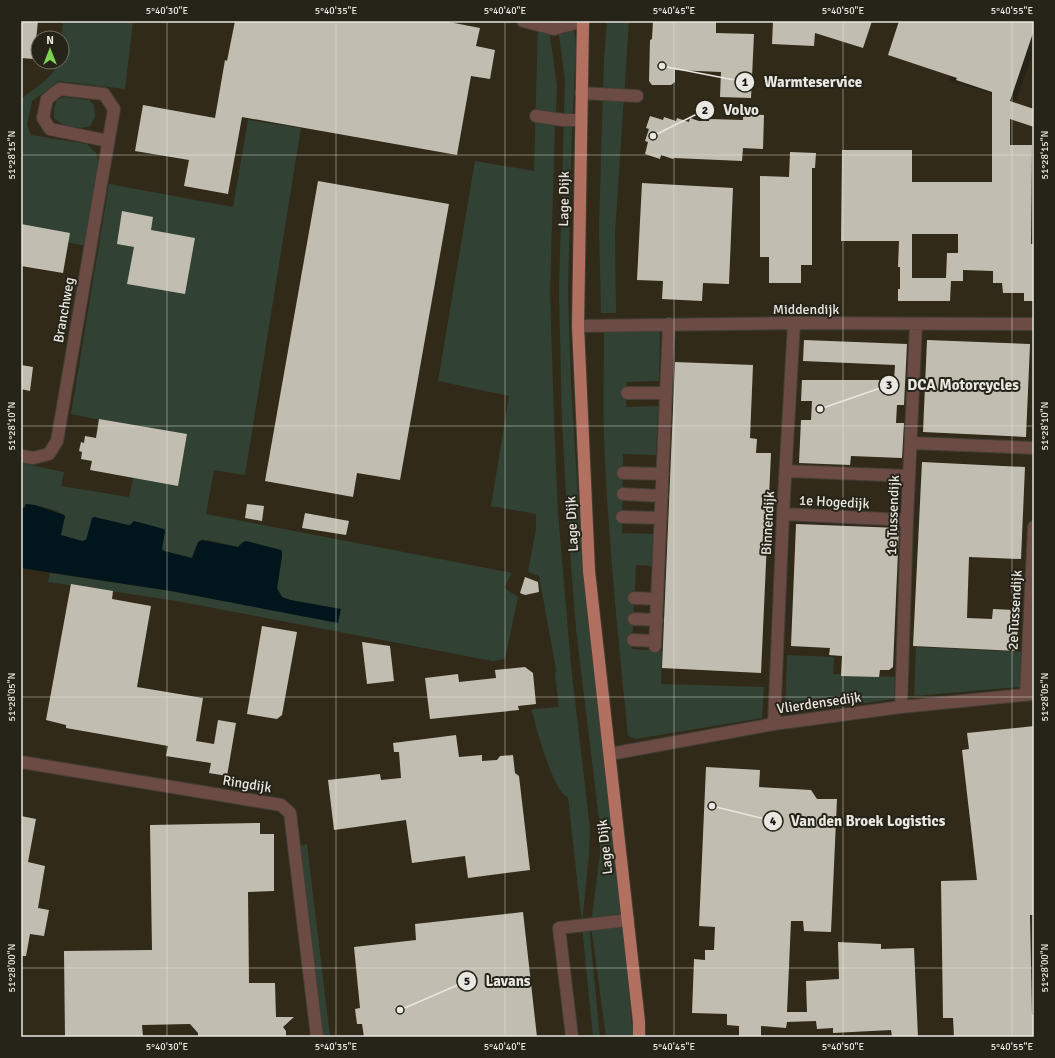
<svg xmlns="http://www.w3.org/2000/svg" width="1055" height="1058" font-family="Signika,sans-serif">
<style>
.industrial{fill:#312a19;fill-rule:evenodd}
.green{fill:#314235}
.water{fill:#00151c}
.building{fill:#c1beb1;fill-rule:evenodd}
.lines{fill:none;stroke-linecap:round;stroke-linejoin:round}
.minor-casing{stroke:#413e35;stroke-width:14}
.major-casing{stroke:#413e35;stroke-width:14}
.minor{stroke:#6b4b43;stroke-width:12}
.major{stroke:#b27060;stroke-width:12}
.ticks{fill:none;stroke:#e8e7e0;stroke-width:1;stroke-opacity:0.45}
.labels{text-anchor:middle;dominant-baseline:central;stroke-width:4;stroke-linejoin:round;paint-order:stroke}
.street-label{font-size:14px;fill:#e8e7e0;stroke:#262319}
.leader{fill:none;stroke:#e8e7e0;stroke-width:1.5}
.callout-dot{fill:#e8e7e0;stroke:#262319;stroke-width:1.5}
.mark-label{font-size:12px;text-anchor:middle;font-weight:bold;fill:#111}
.callout-label{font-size:15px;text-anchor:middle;font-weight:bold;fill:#e8e7e0;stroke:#262319;stroke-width:4;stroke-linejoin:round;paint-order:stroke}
.neatline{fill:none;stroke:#e8e7e0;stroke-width:1.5}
.ticks-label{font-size:10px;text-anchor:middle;fill:#e8e7e0}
</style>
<rect width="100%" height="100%" fill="#262319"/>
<path class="industrial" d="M21 21H967L948 80 1016 101 1034 50V1037H21ZM38 38H62V62H38Z"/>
<path class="green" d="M63 21H133L125 89 59 81 32 101 27 125 31 135 87 144 96 153 99 163 86 246 21 233V99C32 90 56 76 58 62H62V38H61Z
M538 21H548L557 86 556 111 555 126 550 290 554 421 558 513 571 666 590 829 589 854 582 924 568 797C555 795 536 729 533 714L531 711 533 709 559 707 555 675 556 669 539 576 528 572 536 529V514L491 506 509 396 438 381 475 161 534 171Z
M557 21H571L575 36 576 48 572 127 568 290 571 384 580 531 593 666 612 815 633 1037H606L592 933V916L600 854V828L576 629 567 513 562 421 559 290 565 80Z
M607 21H629L615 233 616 313H601L599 226 604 59Z
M64 97 89 100 94 105 95 117 90 126C78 130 63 127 54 118V108L57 100Z
M248 120 301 128 245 475 214 470 206 514 512 573 504 588 518 597 505 659 493 661 171 600 48 582 50 573 171 591 338 622 340 609 290 600 282 597 277 589 282 556 246 541 242 543 238 547 208 540 198 542 192 558 164 551 162 549 165 531 128 525 94 517 86 540 82 541 60 535 65 516C57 509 36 505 26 504L24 508 21 507V463L64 472 61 486 129 497 144 429 71 414 109 184 233 207Z
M604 329H660L659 381 627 382 626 407 658 406 656 455 623 454 622 533 654 534 653 566 636 565 632 649 662 651 661 684 764 687 762 718 635 739 628 736C618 637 608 538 604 439 603 402 604 366 604 329Z
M916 647 1025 652 1023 687 995 689 914 696Z
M787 655 834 657 833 674 895 677 894 699 785 714Z
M307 844 330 1037H321L297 847Z
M589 926 600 1037H593L582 927Z"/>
<path class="water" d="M26 504 35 505 64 515 65 516 61 535 82 541 86 540 92 518 94 517 128 525H130L134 521 164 529 165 531 162 549 164 551 192 558 198 542 202 540 238 547 242 543 246 541 281 550 282 552V556L277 588 282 597 290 600 341 609 338 623 171 591 21 568V507L24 508Z"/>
<path class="building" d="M21 21H38L34 59 21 58Z
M235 21H444L480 28 476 46 495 50 490 79 471 76 457 155 242 117 228 194 184 186 189 160 135 151 143 105 215 118 225 60 227 61Z
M653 21H716V33L754 34 751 98 720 97 721 72 675 70V82L671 85H652L649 81 650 40 652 39Z
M773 21H872L863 48 815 33 814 46 772 44Z
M899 21H1034V30L1010 101 1034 109V127L1010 119V145H1032L1031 244H1034V301H1024V293H1003L1002 283H993V271L963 270V281H951L950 301H898V289H900V267H898L899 241H841L842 150H912V182H992V92L956 80 957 78 888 55ZM912 234H958V253H947L946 278H912Z
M743 114 764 115 763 149 743 148 742 161 674 158 673 159 661 155 660 159 645 154 648 142 645 141 649 129 646 128 650 116 663 120 664 117 676 121 677 118 689 122 690 118 699 121H709V119L743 120Z
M790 152 816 153 815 168H812V265H801V283H769V257H760V176L789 177Z
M318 181 449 204 400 480 357 473 353 497 265 481Z
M642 183 733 188 729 284 703 283 702 301 662 299 663 281 637 280Z
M122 211 153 217 151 230 195 238 185 294 127 284 134 247 117 244Z
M21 224 70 233 63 273 21 266Z
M804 340 907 344 904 405H897L896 423H904L902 458 851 456 850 465 799 463 801 420H811L812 401H801L802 380H894L895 365 803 361Z
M927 340 1030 344 1026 437 923 432Z
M675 362 753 365 750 438 757 439 756 453H771L761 673 662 668Z
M21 365 33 367 30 391 21 389Z
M99 419 187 434 178 486 90 470 92 461 81 459 82 452 79 451 81 442 84 443 85 436 96 438Z
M922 462 1025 467 1021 559 969 557 967 618 992 619 993 609 1014 610V619H1018L1017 651 913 646Z
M247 504 264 506 262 521 245 518Z
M305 513 349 521 346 535 302 528Z
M796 524 899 528 893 667 889 670H880L879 677 841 676 842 656 829 655 830 648 791 646Z
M525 577 538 582 539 592 525 595 520 593Z
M71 584 113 591 112 599 151 606 137 687 203 698 196 741 214 744 218 720 236 723 227 776 209 773 211 763 166 756 168 746 66 728V725L46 720Z
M262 626 297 632 282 715 277 719 247 714Z
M362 642 390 646 394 681 367 684Z
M525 667 533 673 536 704 518 706 519 710 430 719 425 678 458 674 459 682 496 678 495 670Z
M1034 726V915H1030L1032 1015H1034V1037H954L953 1018H943L941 881 977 880 962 750 969 749 967 733Z
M456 735 459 757 482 755V761L497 760 500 756 513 755 515 773 519 776 530 870 468 878 465 856 412 863 406 820 334 830 328 780 380 774 381 780 401 778 399 752H394L393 743Z
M706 767 760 770 759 787 811 790 817 799H837L831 932 804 931 803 921H791L787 1012H807L806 981 839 979 838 942 881 944V949L914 948 918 1037H892L891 1030 833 1033V1028L817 1029 816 1021 787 1022 786 1028 761 1026V1036H739V1026L727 1025V1014L692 1013 694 959 705 960V950H714L715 927 699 926Z
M21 816 36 819 28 862 45 866 38 908 49 910 44 936 30 934 26 956H21Z
M260 823V834H274V891L248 892 249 983H275L276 1017H294L283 1027 286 1031V1037H198V1033L190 1024 142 1025 143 1037H65L64 951 152 950 150 825Z
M523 912 537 1037H364L362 1024H357L355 1009 360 1008 354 947 416 940 415 924Z"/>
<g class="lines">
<defs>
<path id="minor" d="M523 21 554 29 583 21
M581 93 637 96
M536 116 563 120H580
M578 326 794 323 1034 324
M627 393H666
M911 443 1034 448
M21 456 33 458 49 454 57 441 114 109 104 94 60 89 47 99 43 118 50 129 108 141
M786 471 909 476
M623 473 663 474
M623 494 662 496
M783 514 907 520
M622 517 661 518
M634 598 657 599
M634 619 657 620
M633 640 655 641
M655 646 669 324
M1026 695 1034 527
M901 707 907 520 916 324
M774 724 783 514 794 323
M610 754 774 724 901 707 1034 694
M21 762 281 805 290 813 317 1037
M572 1037 559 928 628 920"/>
<path id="major" d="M583 21 578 326 589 571 639 1022V1037"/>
</defs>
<use href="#minor" class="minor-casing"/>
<use href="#major" class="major-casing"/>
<use href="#minor" class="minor"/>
<use href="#major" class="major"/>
</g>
<path class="ticks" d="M167 21V1037M336 21V1037M505 21V1037M674 21V1037M843 21V1037M1012 21V1037M21 155H1034M21 426H1034M21 697H1034M21 968H1034"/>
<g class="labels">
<g class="street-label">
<text transform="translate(564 199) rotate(-89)">Lage Dijk</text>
<text x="806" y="309">Middendijk</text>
<text transform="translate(64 310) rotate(-80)">Branchweg</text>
<text transform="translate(834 502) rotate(3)">1e Hogedijk</text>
<text transform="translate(893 515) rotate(-88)">1e Tussendijk</text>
<text transform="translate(768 523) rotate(-87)">Binnendijk</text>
<text transform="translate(572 524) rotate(-93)">Lage Dijk</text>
<text transform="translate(1015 610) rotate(-87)">2e Tussendijk</text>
<text transform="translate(819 703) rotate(-8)">Vlierdensedijk</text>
<text transform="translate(247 784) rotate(9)">Ringdijk</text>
<text transform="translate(605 847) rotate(-96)">Lage Dijk</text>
</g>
</g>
<path class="leader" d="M662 66L745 82M653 136L705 110M820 409L889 385M712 806L773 821M400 1010L467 981"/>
<g class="callout-dot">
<circle cx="662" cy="66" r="4"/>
<circle cx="653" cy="136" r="4"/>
<circle cx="820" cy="409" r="4"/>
<circle cx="712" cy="806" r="4"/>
<circle cx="400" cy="1010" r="4"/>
<circle cx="745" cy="82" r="10"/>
<circle cx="705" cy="110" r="10"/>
<circle cx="889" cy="385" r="10"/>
<circle cx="773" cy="821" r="10"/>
<circle cx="467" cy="981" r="10"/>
</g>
<g class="mark-label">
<text x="745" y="86">1</text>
<text x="705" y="114">2</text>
<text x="889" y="389">3</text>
<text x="773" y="825">4</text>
<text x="467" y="985">5</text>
</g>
<g class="callout-label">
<text x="813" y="87">Warmteservice</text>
<text x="741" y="115">Volvo</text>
<text x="963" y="390">DCA Motorcycles</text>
<text x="868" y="826">Van den Broek Logistics</text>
<text x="508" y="986">Lavans</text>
</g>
<rect width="1055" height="1058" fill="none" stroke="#262319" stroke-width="44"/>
<g transform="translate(50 50)"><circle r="19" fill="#262319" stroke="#747169"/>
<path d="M0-3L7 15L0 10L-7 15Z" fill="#7ed153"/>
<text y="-6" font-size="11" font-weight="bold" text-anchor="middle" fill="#e8e7e0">N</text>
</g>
<rect x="22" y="22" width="1011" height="1014" class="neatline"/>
<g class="ticks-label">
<text x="167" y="14">5°40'30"E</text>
<text x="336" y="14">5°40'35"E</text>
<text x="505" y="14">5°40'40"E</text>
<text x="674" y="14">5°40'45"E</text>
<text x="843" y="14">5°40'50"E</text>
<text x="1012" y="14">5°40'55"E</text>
<text transform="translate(11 155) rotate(-90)" y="4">51°28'15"N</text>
<text transform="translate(1044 155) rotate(-90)" y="4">51°28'15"N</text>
<text transform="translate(11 426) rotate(-90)" y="4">51°28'10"N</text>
<text transform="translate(1044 426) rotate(-90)" y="4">51°28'10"N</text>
<text transform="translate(11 697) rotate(-90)" y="4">51°28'05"N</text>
<text transform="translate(1044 697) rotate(-90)" y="4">51°28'05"N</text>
<text transform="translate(11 968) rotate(-90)" y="4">51°28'00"N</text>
<text transform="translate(1044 968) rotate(-90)" y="4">51°28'00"N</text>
<text x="167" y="1050">5°40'30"E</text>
<text x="336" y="1050">5°40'35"E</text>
<text x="505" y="1050">5°40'40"E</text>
<text x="674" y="1050">5°40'45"E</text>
<text x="843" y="1050">5°40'50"E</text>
<text x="1012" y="1050">5°40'55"E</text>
</g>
</svg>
